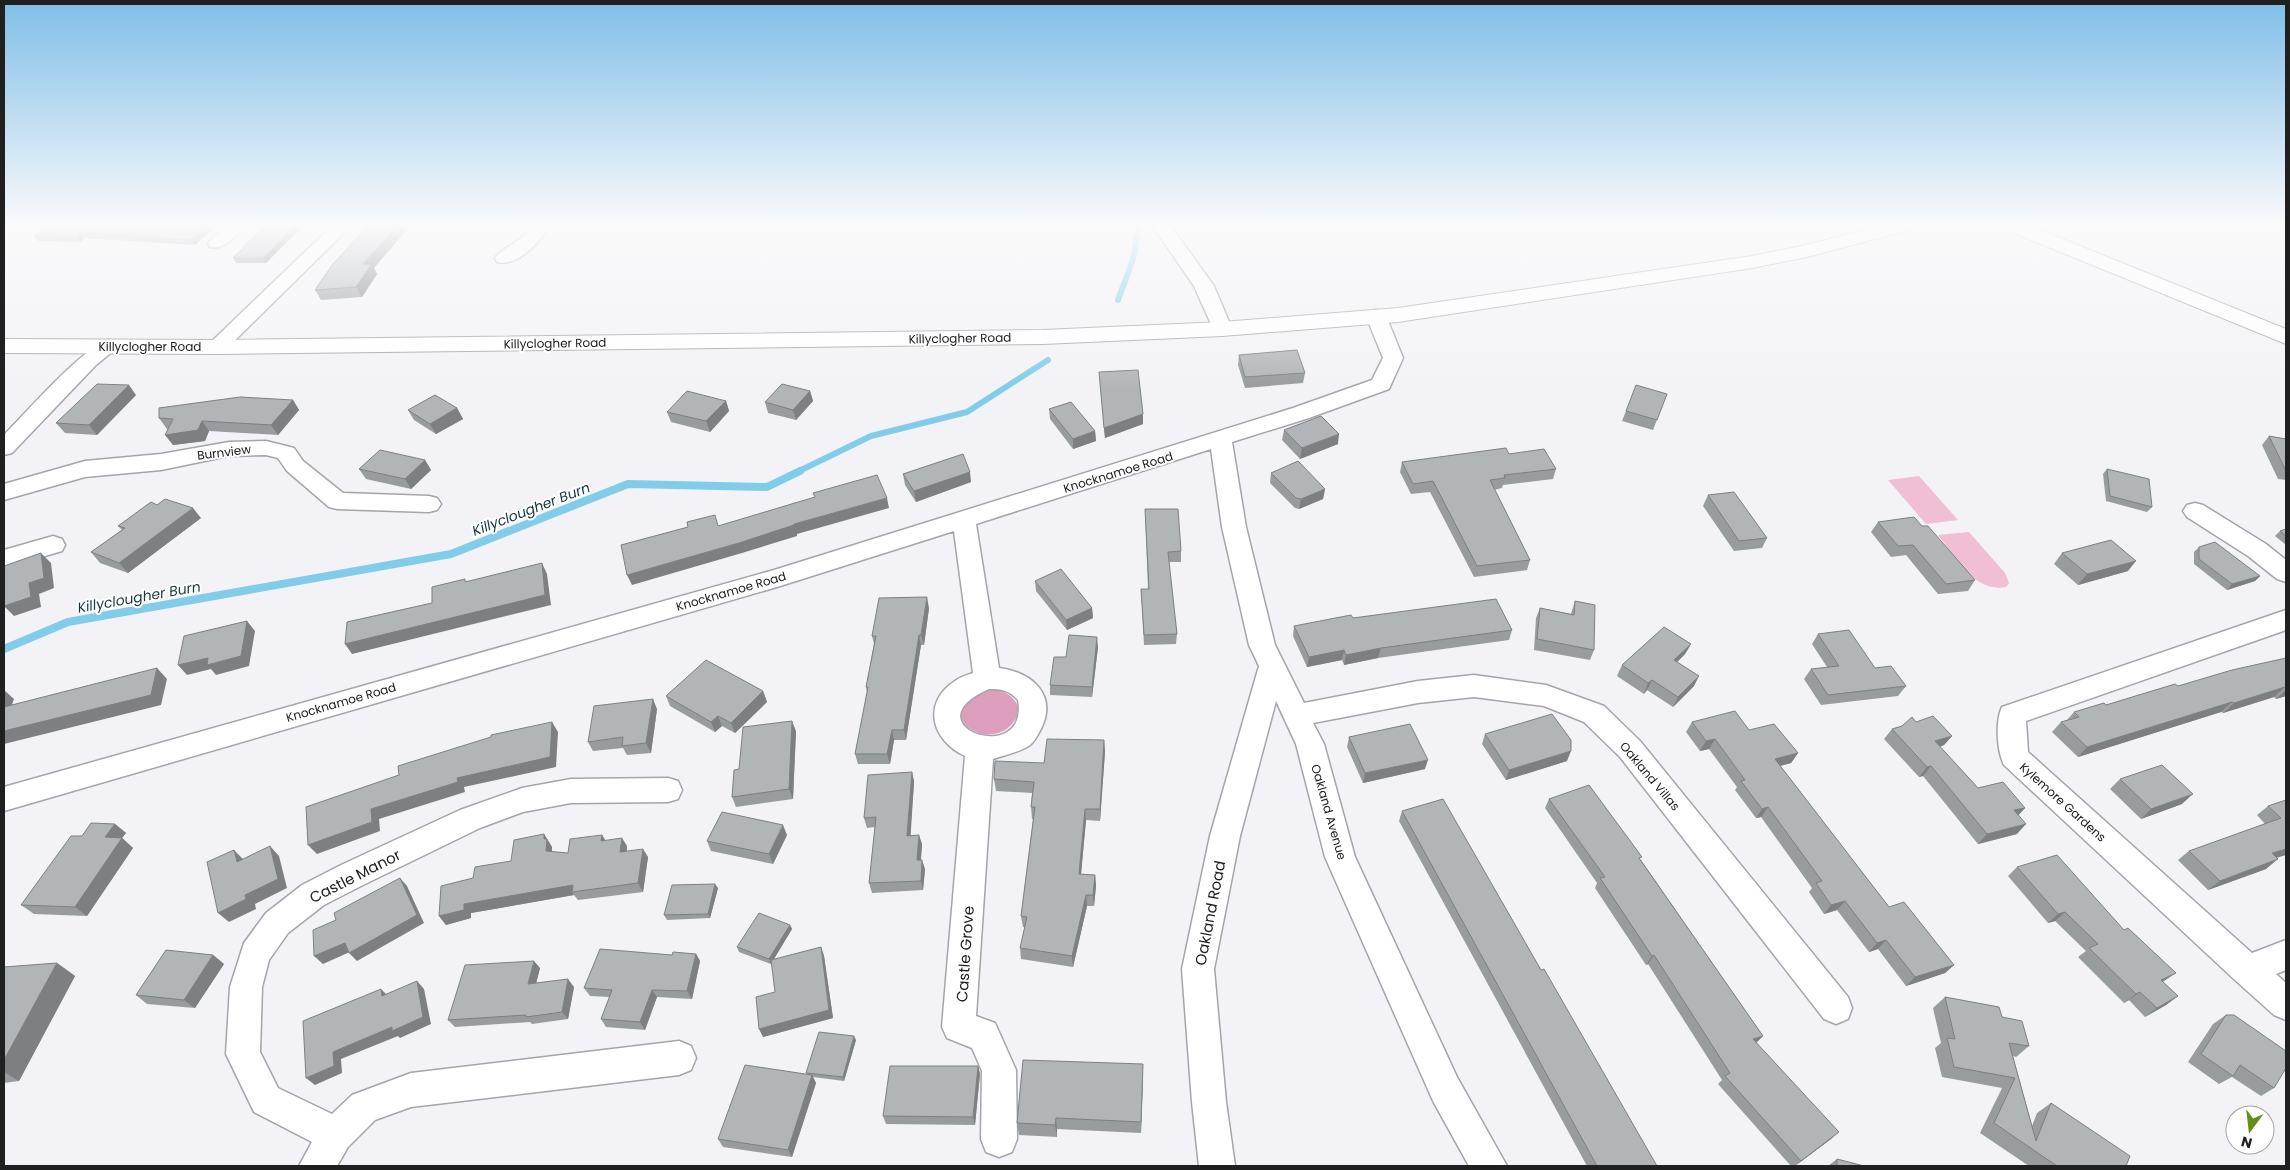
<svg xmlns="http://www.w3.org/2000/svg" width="2290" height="1170" font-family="Poppins,sans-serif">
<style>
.green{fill:#f0bfd5}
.forest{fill:#dd9ebb}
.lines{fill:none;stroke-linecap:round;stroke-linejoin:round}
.stream-far1{stroke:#81cde9;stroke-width:6}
.stream{stroke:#81cde9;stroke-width:8}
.minor-casing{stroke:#a5a5a9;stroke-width:3}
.tertiary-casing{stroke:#a5a5a9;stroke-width:2}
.trunk-casing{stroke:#a5a5a9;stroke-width:2}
.minor{fill:#fff;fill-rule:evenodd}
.tertiary{fill:#fff;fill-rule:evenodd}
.trunk{fill:#fff;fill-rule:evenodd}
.wall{fill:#999c9e}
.shaded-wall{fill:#7d7f81}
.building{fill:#b2b5b8;stroke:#7d7f81}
.labels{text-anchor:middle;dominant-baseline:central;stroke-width:4;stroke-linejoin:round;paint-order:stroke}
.street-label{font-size:12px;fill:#202021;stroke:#fff}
.water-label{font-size:14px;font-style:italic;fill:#133642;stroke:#fff}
.near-street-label{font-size:15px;fill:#202021;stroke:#fff}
</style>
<rect width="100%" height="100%" fill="#f3f3f7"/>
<path class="green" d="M1919 476 1958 520 1926 524 1888 480Z
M1969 532 2005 573 2009 583 2006 587C1974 593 1956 557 1938 535Z"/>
<path class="forest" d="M992 689C1010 691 1028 706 1012 724 990 750 939 721 971 698 978 693 983 690 992 689Z"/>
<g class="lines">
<path class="stream-far1" d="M1118 300C1126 277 1140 250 1136 225
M797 472 871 436 967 412 1048 360"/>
<path class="stream" d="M4 649 68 622 451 554 628 484 767 487 800 471"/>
<defs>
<path id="minor" d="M226 225H245C237 236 225 250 210 247L208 243Z
M333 225H352L224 351 217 353 210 351 207 347 210 343Z
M531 225H549V228C538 243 518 267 497 262L495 258C504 245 524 243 531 225Z
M1152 225H1170L1214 286 1232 329 1229 333 1222 335 1215 333 1194 286Z
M1376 310 1383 312 1386 316 1403 358 1389 389 1309 418 1232 442 1246 527 1275 645 1304 703 1418 681 1474 675 1546 685 1604 706 1640 741 1848 997 1852 1008 1848 1019 1836 1024 1824 1019 1620 757 1584 722 1544 706 1474 697 1418 703 1313 723 1324 744 1355 857 1457 1077 1507 1166H1469L1433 1101 1325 857 1296 744 1276 701 1240 836 1214 969 1226 1102 1235 1166H1199L1192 1102 1182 969 1210 836 1259 666 1249 645 1222 527 1211 449 976 524 999 668C1031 672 1058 694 1041 729 1038 734 1035 741 1030 745 1020 752 1005 755 993 759L976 1016 995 1023 1016 1070 1017 1139 1012 1152 999 1157 986 1152 981 1139 982 1071 972 1048 947 1038 942 1027 965 756C932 741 921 703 955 681 960 677 967 675 973 673L954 531 777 587 4 811V787L774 570 1293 408 1372 380 1383 358 1366 316 1369 312ZM989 689C1001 689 1009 690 1018 700 1030 768 906 726 989 689Z
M109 340 116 342 119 346 96 365 12 453 4 455V435C25 414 84 346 109 340Z
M266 441 294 448 303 461 343 493 429 496 437 498 441 504 437 510 429 512 337 509 329 507 287 471 278 458 266 455 229 456 161 470 85 477 4 500V484L85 461 161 454 229 442Z
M2195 503 2203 505 2266 544 2286 560V582L2277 579 2248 556 2187 517 2183 511 2187 505Z
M53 536 62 539 65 545 62 551 4 568V550Z
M2286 610V630L2026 721 2028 752 2252 953 2286 940V970L2276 974 2286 983V1020L2274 1015 2236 981 2004 765C1997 751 1995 722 2002 707Z
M668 778 678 781 682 790 678 799 668 802 571 803 523 812 480 828 363 885 324 905 288 933 269 960 262 987 260 1052 278 1088 332 1114 352 1095 411 1073 679 1041 691 1046 696 1058 691 1070 679 1075 411 1107 375 1120 348 1147 337 1166H299L312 1142 254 1112 226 1054 230 987 244 943 266 913 302 885 341 865 460 810 522 788 571 779Z"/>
<path id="tertiary" d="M2001 225H2028L2286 329V344L2004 229Z"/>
<path id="trunk" d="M1884 225H1916L1913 229 1807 257 1752 268 1398 322 1222 336 1043 344 217 354 4 353V339L217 340 1043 330 1222 322 1398 308 1752 256 1806 245Z"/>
</defs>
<use href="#minor" class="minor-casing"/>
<use href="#tertiary" class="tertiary-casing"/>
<use href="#trunk" class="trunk-casing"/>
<use href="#minor" class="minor"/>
<use href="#tertiary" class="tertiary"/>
<use href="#trunk" class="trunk"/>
</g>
<path class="wall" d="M217 225 195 245 84 238 80 242 38 241 34 236Z
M266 225V263H236L233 258Z
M374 268 377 274 362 297 321 300 315 290Z
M1239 355 1305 373 1303 383 1245 388 1238 365Z
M1099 372 1143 424 1105 438Z
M810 391 813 401 796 420 768 413 765 402Z
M1667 394 1653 430 1622 421 1626 411Z
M136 395 97 435 65 433 56 423Z
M293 400 299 410 278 435 209 431 205 441 173 445 168 429H167L159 418Z
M726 401 729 411 710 432 671 422 667 412Z
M457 408 463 419 436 434 414 420 408 410Z
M1049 409 1095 431 1096 441 1073 449 1050 419Z
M1284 430 1338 444 1300 459 1282 440Z
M2269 436 2286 439V480L2278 479 2262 445Z
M1509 454 1556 469 1553 479 1503 485 1502 488 1494 490 1530 560 1527 570 1474 577 1430 492 1411 494 1400 472 1402 462Z
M425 460 431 470 411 489 366 479 359 469Z
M2107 469 2152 507 2147 512 2106 501 2103 474Z
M1271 473 1325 489 1323 499 1299 509 1295 508 1270 483Z
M903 474 971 482 916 502 905 485Z
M1708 495 1767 538 1762 548 1734 551 1703 506Z
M1145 509 1181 551V562H1169L1177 634 1176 644 1144 645 1141 589H1148Z
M201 518 128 573 100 563 91 552 122 530 118 526Z
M1878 522 1975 580 1968 591 1938 594 1906 555 1891 557 1871 532Z
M2286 529V545L2275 536 2280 531Z
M2199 547 2260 576 2255 581 2227 590 2194 564V552Z
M2062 553 2128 571 2078 585 2054 564Z
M1035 581 1092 608 1093 618 1067 630 1036 591Z
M1575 601 1594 650 1590 660 1534 650 1536 618 1540 608 1571 614Z
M929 608 924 645H921L906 740H894L890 764H858L855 754 867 693 866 687 874 644 872 636Z
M1353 618 1512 630 1509 640 1378 658 1344 665 1342 660 1307 667 1293 636 1294 626Z
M1818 634 1875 668 1906 686 1898 696 1821 705 1804 679 1811 669 1827 667 1812 644Z
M1691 644 1685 654 1677 662 1694 686 1673 707 1647 690 1644 694 1617 676 1622 665Z
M1098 647 1092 697 1050 695V685L1066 657Z
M2286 658V696L2276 699 2274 697 2223 713 2221 712 2078 757 2052 732 2061 722 2067 720 2074 712 2106 705Z
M763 691 767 702 735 733 722 726 715 732 670 706 666 696Z
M657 709 651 753 627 755 623 748 593 751 588 742Z
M1692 722 1749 730 1798 753 1791 763 1780 766 1889 907 1954 965 1945 973 1906 986 1878 949 1869 952 1837 910 1824 914 1809 892 1812 888 1761 817 1756 818 1735 790 1737 787 1709 749 1700 751 1686 732Z
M1916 722 1952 736 1944 745 1940 747 1978 788 2025 808 2018 815 2017 834 1978 844 1923 776 1919 777 1884 739 1892 729Z
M796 731 793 799 736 807 732 797 739 769Z
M1485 734 1567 761 1506 780 1482 744Z
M1349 737 1425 769 1363 783 1347 747Z
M1104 740 1105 752 1100 821 1086 820 1081 874 1095 875 1096 886 1094 906H1087L1073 967 1021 959 1020 948 1025 927H1023L1021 916 1033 819H1032L1031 807 1032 793 996 791 994 779 1044 763Z
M912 772 914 782 910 835 922 844 921 860 925 869 923 890 872 893 869 883 875 827 867 828 864 818Z
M2120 779 2182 804 2141 819 2110 789Z
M1549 799 1641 860 1763 1036 1756 1043 1831 1139 1795 1166H1791L1718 1084 1722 1080 1648 964 1646 965 1595 888 1597 883 1545 808Z
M2286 800 2277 858 2266 869 2208 890 2178 860 2189 851 2265 824 2257 815 2268 806Z
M1402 811 1541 970 1657 1166H1587L1399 821Z
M115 824 126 833 122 838 133 848 87 916 34 914 21 905 82 836Z
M544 834 552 847V852L568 853 602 835 605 840 627 846V851L648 857 643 892 578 900 574 895 471 913V918L446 925 439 916 473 878 511 861Z
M787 835 773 864 711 851 707 841Z
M2017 867 2163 982 2178 996 2166 1005 2145 1017 2129 1000 2124 1003 2078 957 2086 951 2055 921 2048 923 2008 876Z
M718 888 710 918 667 920 664 915Z
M790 925 792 929 773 960 821 947 824 956 833 1018 763 1037 775 992 772 962 771 964 739 952 737 947Z
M696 954 700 961 692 999 657 997 645 1030 606 1027 601 1019 610 997 590 996 584 988 672 955Z
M213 955 224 964 195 1008 147 1004 136 995Z
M57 963 75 976 19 1081 4 1083V967Z
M540 968 536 983 574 987 568 1019 532 1024 530 1022 455 1027 448 1020Z
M1945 997 2002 1017 2029 1046 2016 1057 2013 1056 2032 1126 2037 1113 2051 1103 2126 1166H2029L1980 1133 2002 1088 1942 1077 1935 1048 1941 1043 1933 1008Z
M2226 1015 2274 1088 2261 1096 2232 1077 2219 1084 2188 1062 2213 1024Z
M856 1040 844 1081 813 1077 816 1083 792 1157 723 1147 718 1139 807 1074 806 1073Z
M978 1066 980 1074 975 1125 886 1124 883 1116Z
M1143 1076 1141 1133 1057 1129V1137L1019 1135 1017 1123Z
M1837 1159 1864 1166H1828Z"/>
<path class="shaded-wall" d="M208 225H217L195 245 192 240Z
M296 225H304L266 263 263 258Z
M398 225H411L374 268 377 274 362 297 356 287 363 264Z
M80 233 84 238 80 242 76 237Z
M129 385 136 395 97 435 89 425Z
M810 391 813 401 796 420 793 410Z
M293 400 299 410 278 435 271 425Z
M726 401 729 411 710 432 706 421Z
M457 408 463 419 436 434 430 424Z
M1143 414V424L1105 438 1104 428Z
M202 421 209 431 205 441 173 445 165 435Z
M1095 431 1096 441 1073 449V439Z
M1339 434 1338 444 1300 459 1302 448Z
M425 460 431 470 411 489 405 479Z
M970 472 971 482 916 502 914 491Z
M1325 489 1323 499 1299 509 1301 499Z
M887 498 889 508 797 534V536L742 553 632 585 627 575 794 524Z
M193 508 201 518 128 573 119 563Z
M41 553 51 563 54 588 39 594 41 607 14 616 4 606 29 583Z
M2136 561 2128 571 2078 585 2087 574Z
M542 563 547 574 551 605 352 654 345 644Z
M2260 576 2255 581 2227 590 2232 584Z
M927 597 929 608 924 645 921 635Z
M1092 608 1093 618 1067 630 1066 620Z
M247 621 255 631 249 666 216 675 211 669 187 675 178 665Z
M919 635 921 645 906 740 904 730Z
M1097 637 1098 647 1092 697V687Z
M1691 644 1685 654 1669 670 1674 660Z
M1381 648 1378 658 1344 665 1346 655Z
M1344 650 1342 660 1307 667 1309 657Z
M157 668 167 679 161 705 4 744V731Z
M1699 676 1694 686 1673 707 1678 697Z
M1652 680 1647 690 1644 694 1648 683Z
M2285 687 2274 697 2223 713 2234 703Z
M4 690 14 699 7 719 4 716Z
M2286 690V696L2276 699Z
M763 691 767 702 735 733 731 723Z
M653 699 657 709 651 753 646 743Z
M2232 702 2221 712 2078 757 2087 747Z
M718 716 722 726 715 732 711 722Z
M792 721 796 731 793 799 789 789Z
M552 722 558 732 556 767 464 787 465 792 379 819 380 831 317 854 308 845 371 809 457 778Z
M892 730 894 740 890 764 887 754Z
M1952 736 1944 745 1927 751 1935 741Z
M1715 739 1709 749 1700 751 1706 741Z
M1104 740 1105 752 1100 821V809Z
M1571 751 1567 761 1506 780 1509 770Z
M1798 753 1791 763 1769 769 1775 759Z
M1428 760 1425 769 1363 783 1365 773Z
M1931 766 1923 776 1919 777 1927 767Z
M912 772 914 782 910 845 907 836Z
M2193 794 2182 804 2141 819 2151 809Z
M1768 807 1761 817 1756 818 1762 809Z
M2025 808 2016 818 2014 810Z
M1085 809 1086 820 1080 885 1079 874Z
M115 824 126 833 122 838 133 848 87 916 75 907 105 837Z
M2026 824 2017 834 1978 844 1987 834Z
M783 825 787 835 773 864 769 854Z
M544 834 552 847V859L546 851 544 839Z
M602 835 607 843 601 841Z
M919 835 922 844 920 869 917 860Z
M622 838 627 846 625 860 620 852Z
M270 846 279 856 287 888 255 904 256 909 229 922 218 913 245 895Z
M643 849 648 857 643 892 638 883Z
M2286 849V855L2260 863 2272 853Z
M234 850 244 860 237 862Z
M2278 859 2266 869 2208 890 2220 881Z
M922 860 925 869 923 890 921 881Z
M1095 875 1096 886 1094 906 1093 895Z
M400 878 407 886 424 923 357 961 349 953 352 951 323 964 314 956Z
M715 884 718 888 710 918 708 914Z
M573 885 572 892 574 895 471 913V918L446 925 439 916 464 904Z
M1086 895 1087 906 1073 967 1072 956Z
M1845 901 1837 910 1824 914 1831 905Z
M2065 912 2055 921 2048 923 2058 914Z
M790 925 792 929 771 964 769 959Z
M1886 940 1878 949 1869 952 1877 943Z
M821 947 824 956 833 1018 763 1037 759 1029Z
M696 954 700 961 692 999 687 991Z
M213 955 224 964 195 1008 184 1000Z
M1654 955 1648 964 1646 965 1652 956Z
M534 961 540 968 534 992 528 984Z
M57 963 75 976 19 1081 4 1072V1060Z
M1954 965 1945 973 1906 986 1915 977Z
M2176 973 2164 981 2150 989 2161 980Z
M568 979 574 987 568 1019 562 1012Z
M417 981 424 989 431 1024 400 1038 398 1036 341 1059 342 1073 315 1085 306 1078 333 1052Z
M381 989 389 997 382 996Z
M652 990 657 997 645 1030 640 1022Z
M2140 992 2129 1000 2124 1003 2136 994Z
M2178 996 2166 1005 2145 1017 2157 1008Z
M854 1036 856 1040 844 1081 843 1077Z
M1763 1036 1755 1044 1753 1039Z
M1143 1064V1076L1141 1133V1122Z
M978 1066 980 1074 975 1125 973 1117Z
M812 1075 816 1083 792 1157 788 1150Z
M1056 1118 1057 1129V1137L1055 1125Z
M1839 1132 1831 1139 1795 1166 1801 1161Z"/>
<path class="building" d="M47 225H208L192 240 80 233 76 237 34 236Z
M266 225H296L263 258H233Z
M369 225H398L363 264H372L356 287 315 290 333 264Z
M1297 350 1305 373 1245 377 1239 355Z
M1138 370 1143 414 1104 428 1099 372Z
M97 384 129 385 89 425 56 423Z
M782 384 810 391 793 410 765 402Z
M1636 385 1667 394 1657 420 1626 411Z
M687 391 726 401 706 421 667 412Z
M435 395 457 408 430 424 408 410Z
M240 397 293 400 271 425 202 421 198 430 165 435 173 419 159 418V408Z
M1071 402 1095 431 1073 439 1049 409Z
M1321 416 1339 434 1302 448 1284 430Z
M2269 436 2286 439V471Z
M1506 448 1509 454 1544 449 1556 469 1504 475 1505 478 1490 480 1530 560 1477 566 1433 481 1413 484 1402 462Z
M380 450 425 460 405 479 359 469Z
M963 454 970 472 914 491 903 474Z
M1298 461 1325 489 1301 499 1296 498 1271 473Z
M2107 469 2149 479 2152 507 2110 496Z
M877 475 887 498 794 524V525L739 543 627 575 621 545 688 527 687 522 715 515 718 526 815 497 813 493Z
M1734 492 1767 538 1739 541 1708 495Z
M165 499 193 508 119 563 91 552 125 528 118 526 151 502 157 505Z
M1145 509H1178L1181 551 1168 552 1177 634 1144 635 1141 589H1149Z
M1914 517 1922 526H1928L1975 580 1946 584 1913 545 1898 546 1878 522Z
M2286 529V536L2280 531Z
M2111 540 2136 561 2087 574 2062 553Z
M2215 542 2260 576 2232 584 2199 559V547Z
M41 553 44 578 29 583 31 597 4 606V566Z
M542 563 545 595 345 644 347 622 432 603V587L465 579V582Z
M1061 569 1092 608 1066 620 1035 581Z
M927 597 921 635H919L904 730H892L887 754H855L868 687H866L876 636H872L879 598Z
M1496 599 1512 630 1381 648 1346 655 1344 650 1309 657 1294 626 1351 615 1353 618Z
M1575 601 1595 605 1594 650 1537 639 1540 608 1574 615Z
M247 621 241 656 207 665 208 658 178 665 184 636Z
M1664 627 1691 644 1674 660 1699 676 1678 697 1652 680 1648 683 1622 665Z
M1849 630 1875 668 1891 666 1906 686 1828 695 1811 669 1839 666 1818 634Z
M1069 635 1097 637 1092 687 1050 685 1054 657H1066Z
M2286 658V688L2285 687 2234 703 2232 702 2087 747 2061 722 2079 717 2074 712 2104 703 2106 705 2175 684 2178 686 2232 670Z
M706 660 763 691 731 723 718 716 711 722 666 696Z
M157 668 151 695 4 731V707Z
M653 699 646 743 622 746 623 737 588 742 594 706Z
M1735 711 1749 730 1774 724 1798 753 1775 759 1889 907 1904 902 1954 965 1915 977 1886 940 1877 943 1845 901 1831 905 1816 883 1822 881 1768 807 1762 809 1741 781 1745 780 1715 739 1706 741 1692 722Z
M1552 714 1571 740V751L1509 770 1485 734Z
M1933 716 1952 736 1935 741 1978 788 2003 782 2025 808 2014 810 2026 824 1987 834 1931 766 1927 767 1892 729 1902 726 1912 717 1916 722Z
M792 721 789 789 732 797 734 770 739 769 743 727Z
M552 722 550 757 457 778 458 782 371 809 372 822 308 845 306 807 399 775 398 766 491 737V735Z
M1410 724 1428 760 1365 773 1349 737Z
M1047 739 1104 740 1100 809H1085L1079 874 1095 875 1093 895H1086L1072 956 1020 948 1027 917 1021 916 1035 807H1031L1034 782 994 779 995 761 1044 763Z
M2162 765 2193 794 2151 809 2120 779Z
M912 772 907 836 919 835 917 860H922L921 881 869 883 876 817 864 818 868 775Z
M1589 785 1642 857 1639 858 1763 1036 1753 1039 1839 1132 1801 1161 1725 1076 1730 1073 1654 955 1652 956 1600 878 1605 877 1549 799Z
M1443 799 1541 970 1544 969 1657 1166H1597L1402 811Z
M2286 800V849L2272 853 2278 859 2220 881 2189 851 2281 818 2268 806Z
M722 812 783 825 769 854 707 841Z
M91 823 115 824 105 837 122 838 75 907 21 905 71 836H82Z
M544 834V839H547L546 851 568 853 570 839 602 835 601 841 622 838 620 852 643 849 638 883 572 892 573 885 464 904V910L439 916 441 886 473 878 475 867 511 861 514 840Z
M270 846 278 879 245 895 246 899 218 913 207 862 234 850 237 862Z
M2057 855 2124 930 2128 928 2176 973 2161 980 2178 996 2157 1008 2140 992 2136 994 2089 948 2098 944 2065 912 2058 914 2017 867Z
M400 878 417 915 349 953 345 943 314 956 313 930 336 920 334 913Z
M715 884 708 914 664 915 672 885Z
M759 913 790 925 769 959 737 947Z
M821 947 829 1010 759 1029 756 997 775 992 771 960Z
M600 949 672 955 673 952 696 954 687 991 652 990 640 1022 601 1019 612 990 584 988Z
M166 950 213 955 184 1000 136 995Z
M534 961 528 984 568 979 562 1012 526 1017V1015L448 1020 465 965Z
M57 963 4 1060V967Z
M417 981 423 1017 392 1031V1027L333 1052 334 1066 306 1078 303 1021 381 989 382 996Z
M1945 997 1999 1007 2002 1017 2022 1021 2029 1046 2009 1043 2036 1141 2051 1103 2130 1156 2126 1166H2057L1994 1123 2015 1078 1954 1067 1947 1038 1955 1039Z
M2226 1015H2234L2286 1051V1068L2274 1088 2240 1065 2233 1076 2201 1054Z
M819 1032 854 1036 843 1077 806 1073Z
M1023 1060 1143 1064 1141 1122 1056 1118 1055 1125 1017 1123Z
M745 1065 812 1075 788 1150 718 1139Z
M890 1066H978L973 1117 883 1116Z
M1837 1159 1864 1166H1837Z"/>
<linearGradient id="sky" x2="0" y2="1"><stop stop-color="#7fbee8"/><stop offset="0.58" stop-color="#fafafb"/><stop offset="1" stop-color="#fafafb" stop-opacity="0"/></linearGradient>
<rect width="2290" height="388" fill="url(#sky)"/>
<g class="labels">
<g class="street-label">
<text transform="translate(960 338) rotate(-1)">Killyclogher Road</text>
<text transform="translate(555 343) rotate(-1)">Killyclogher Road</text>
<text x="150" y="346">Killyclogher Road</text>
<text transform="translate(224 452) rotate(-7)">Burnview</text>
<text transform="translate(1118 472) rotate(-17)">Knocknamoe Road</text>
<text transform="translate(731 591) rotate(-16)">Knocknamoe Road</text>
<text transform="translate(341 702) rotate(-16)">Knocknamoe Road</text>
<text transform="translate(1650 776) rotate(50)">Oakland Villas</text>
<text transform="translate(2063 802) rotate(42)">Kylemore Gardens</text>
<text transform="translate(1329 812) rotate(74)">Oakland Avenue</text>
</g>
<g class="water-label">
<text transform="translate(531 509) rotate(-21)">Killyclougher Burn</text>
<text transform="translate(139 597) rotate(-10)">Killyclougher Burn</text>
</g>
<g class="near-street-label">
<text transform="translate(355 876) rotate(-27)">Castle Manor</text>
<text transform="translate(1210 913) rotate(-79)">Oakland Road</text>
<text transform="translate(965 954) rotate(-86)">Castle Grove</text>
</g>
</g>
<rect width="2290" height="1170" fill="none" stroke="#202021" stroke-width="10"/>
<g transform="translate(2250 1130) rotate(195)"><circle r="24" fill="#ffffff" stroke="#a6a6a6"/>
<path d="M0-4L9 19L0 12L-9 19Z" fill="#638e1d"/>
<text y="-8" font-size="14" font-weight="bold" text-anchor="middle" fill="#202021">N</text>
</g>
</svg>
